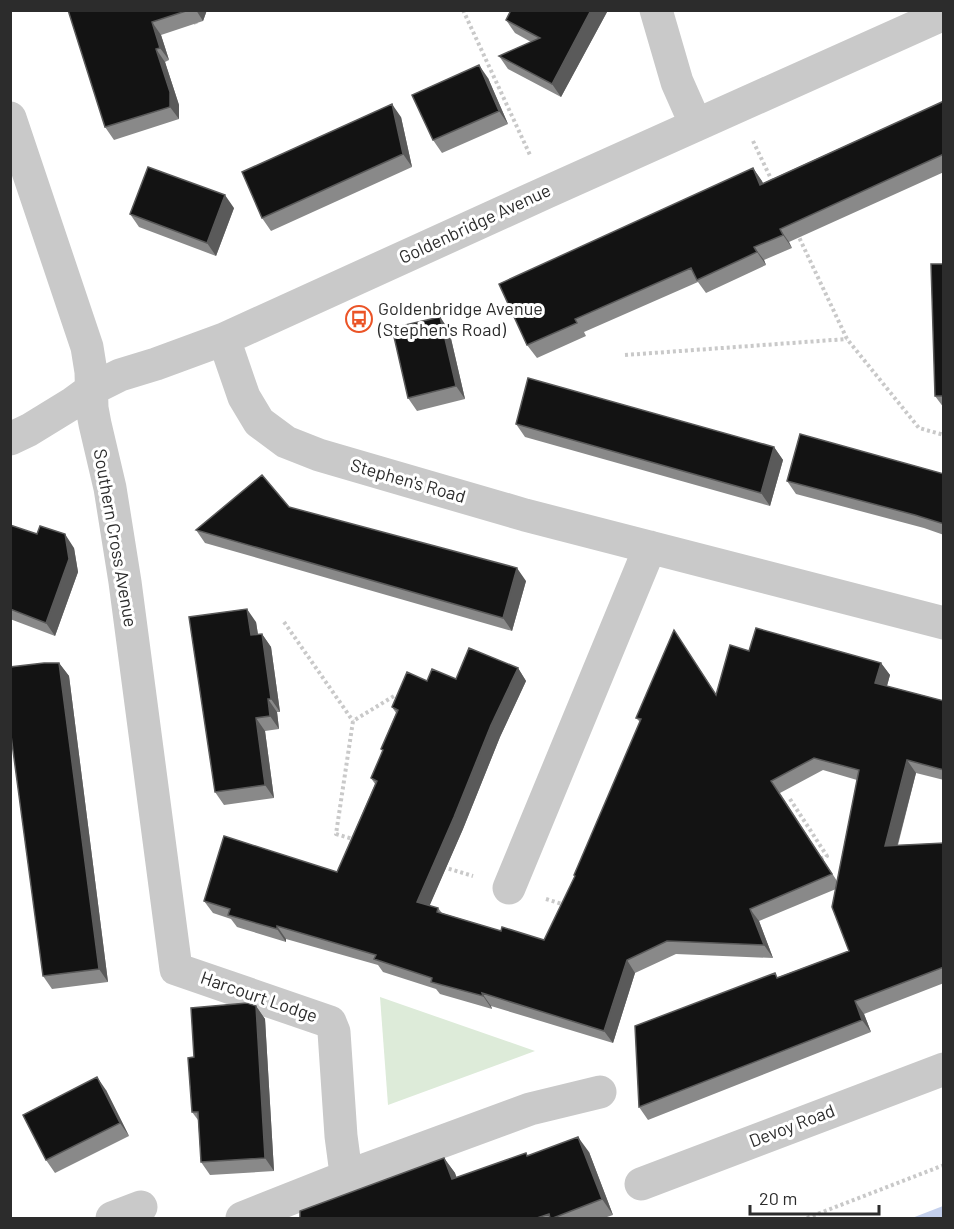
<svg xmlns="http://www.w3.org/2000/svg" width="954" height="1229" font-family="Barlow,sans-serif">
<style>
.green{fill:#ddebd9}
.water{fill:#c4d0ec}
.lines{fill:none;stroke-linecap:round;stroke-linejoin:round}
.path{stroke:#c9c9c9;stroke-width:4;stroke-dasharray:3 3;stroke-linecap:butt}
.minor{stroke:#c9c9c9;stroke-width:33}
.wall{fill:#898989;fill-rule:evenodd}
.shaded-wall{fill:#5a5a5a}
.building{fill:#131313;stroke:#5a5a5a;stroke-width:1.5}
.labels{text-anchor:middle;stroke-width:6;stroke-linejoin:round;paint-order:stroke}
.street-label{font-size:18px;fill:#2c2c2c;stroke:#fff}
.poi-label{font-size:18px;fill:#2c2c2c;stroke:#fff;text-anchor:start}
</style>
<rect width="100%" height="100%" fill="#fff"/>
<!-- green -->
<path class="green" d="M380 997 535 1051 388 1105Z"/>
<!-- water -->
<path class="water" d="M943 1206V1218H912Z"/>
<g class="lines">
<!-- path -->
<path class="path" d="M191 10 197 27
M463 10 530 155
M753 141 773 183
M797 233 847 339 919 428 944 435
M625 355 847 339
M284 622 353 721
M790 799 827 856 818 860
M356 840 336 834 353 721 394 696
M443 867 473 876
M546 899 565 905
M807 1218 944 1165"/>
<!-- minor -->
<path class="minor" d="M656 10 677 82 696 125
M10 118 87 347 91 372 92 408 95 424 110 488 125 582 176 969 330 1022 334 1032 341 1136 345 1166 348 1176
M224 339 244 397 259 422 286 442 319 455 525 515 944 623
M10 439 29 430 73 403 92 389 120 375 156 364 224 339 547 192 944 14
M509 888 650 547
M641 1184 944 1069
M112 1218 141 1207
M242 1218 348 1176 530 1109 600 1092"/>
</g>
<!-- wall -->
<path class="wall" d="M68 10H207L203 21 161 35 169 60 165 62 179 105V119L114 140 105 127Z
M511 10H606L607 12 561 97 508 69 499 56 531 42 515 33 506 20Z
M488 78 508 124 442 153 433 140Z
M944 101V172L789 242 792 248 764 260 766 265 706 293 698 282 584 332 586 336 537 358 527 345 753 168 763 183Z
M401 117 412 167 271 231 262 218Z
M234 208 216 256 139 227 130 214Z
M944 264V408L935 396Z
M440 317 449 330 465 399 417 411 408 398Z
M516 424 774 447 783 460 770 506 525 437Z
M944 474V535L924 528 796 494 787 481Z
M10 525 74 548 78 572 55 636 10 619Z
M196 530 526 581 512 631 205 543Z
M256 622 258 634H262L271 647 280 712H277L279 729 265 731 274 798 224 805 215 792Z
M674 630 716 694 749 651 881 663 890 675 887 686 944 701V780L916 773 898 845 944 843V983L864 1014 871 1032 648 1120 639 1107 778 977 849 951 836 889 759 921 773 958 676 954 635 973 613 1043 491 1006 492 1009 440 994 436 989 383 972 378 965 286 939V942L237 927 231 919 213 913 204 901 337 872 375 784 371 778 383 751 381 749 396 713 392 707 427 681 456 679 518 668 526 681 500 737 463 829 429 906 438 908 442 913 501 931 544 940 575 876 574 875 640 722 636 718ZM823 770 857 780 837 881 780 793Z
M59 663 69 676 108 982 52 989 43 976Z
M256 1006 265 1019 274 1171 210 1175 201 1162 198 1120 192 1112 194 1057Z
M106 1090 129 1136 55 1173 46 1160Z
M589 1152 613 1215 604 1218H300L444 1158 455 1173 456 1178 528 1156Z"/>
<!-- shaded-wall -->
<path class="shaded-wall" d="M196 10H207L203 21Z
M591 10H606L607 12 561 97 552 84Z
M152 22 161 35 169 60 160 48Z
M156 49 165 62 179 105V119L170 107Z
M479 65 488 78 508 124 499 111Z
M392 104 401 117 412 167 403 154Z
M753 168 762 181 769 198 760 185Z
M225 195 234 208 216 256 207 243Z
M780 229 789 242 792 248 783 235Z
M754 247 764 260 766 265 757 252Z
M440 317 449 330 465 399 456 386Z
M774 447 783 460 770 506 761 493Z
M65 534 74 548 78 572 55 636 46 623Z
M517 568 526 581 512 631 503 618Z
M247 609 256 622 260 648 251 635Z
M262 634 271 647 280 712 271 699Z
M59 663 69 676 108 982 99 969Z
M881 663 890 675 884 696 875 683Z
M518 668 526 681 500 737 463 829 426 914 417 902 491 725Z
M268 699 277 712 279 729 270 716Z
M256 718 265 731 274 798 265 785Z
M907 760 916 773 894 858 885 846Z
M750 909 759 921 773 958 764 945Z
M277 926 286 939V942L277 929Z
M627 960 635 973 613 1043 604 1031Z
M482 993 491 1006 492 1009 483 996Z
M855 1001 864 1014 871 1032 862 1020Z
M256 1006 265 1019 274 1171 265 1158Z
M97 1077 106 1090 129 1136 120 1123Z
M578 1137 589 1152 613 1215 602 1199Z
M444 1158 455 1173 463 1195 452 1179Z"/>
<!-- building -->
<path class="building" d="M68 10H189L152 22 160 48 156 49 170 92V107L105 127Z
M511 10H591L552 84 499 56 540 38 506 20Z
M479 65 499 111 433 140 412 95Z
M944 101V154L780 229 783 235 754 247 757 252 697 280 691 268 575 319 577 323 527 345 499 284 753 168 760 185Z
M392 104 403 154 262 218 242 172Z
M148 167 225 195 207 243 130 214Z
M931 264H944V396H935Z
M440 317 456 386 408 398 392 328Z
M528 378 774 447 761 493 516 424Z
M800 434 944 474V524L915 515 787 481Z
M262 475 289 507 517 568 503 618 196 530Z
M10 525 37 534 40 526 65 534 69 559 46 623 10 609Z
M247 609 251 635 262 634 271 699H268L270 716 256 718 265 785 215 792 189 617Z
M756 628 881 663 875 683 944 701V770L907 760 885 846 944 843V967L855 1001 862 1020 639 1107 635 1026 775 973 777 978 849 951 832 907 859 770 814 758 771 781 832 874 750 909 764 945 667 941 627 960 604 1031 482 993 483 996 431 982 432 978 374 959 376 955 277 926V929L228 915 230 909 204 901 224 836 337 872 377 781 371 778 383 750 381 749 398 710 392 707 407 672 427 681 432 669 456 679 469 648 518 668 491 725 454 817 417 902 438 908 437 912 501 931 502 927 544 940 575 876 574 875 641 719 636 718 674 630 716 695 730 645 749 651Z
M44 663H59L99 969 43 976 10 728V667Z
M247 1003 256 1006 265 1158 201 1162 198 1112H192L188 1058 194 1057 191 1008Z
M97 1077 120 1123 46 1160 23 1115Z
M578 1137 602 1199 553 1218H550L549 1214 537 1218H300V1211L444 1158 452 1179 526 1153 527 1156Z"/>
<!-- icons -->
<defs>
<symbol id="bus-ring" viewBox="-11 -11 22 22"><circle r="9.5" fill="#fff" stroke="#eb5427" stroke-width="1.5"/><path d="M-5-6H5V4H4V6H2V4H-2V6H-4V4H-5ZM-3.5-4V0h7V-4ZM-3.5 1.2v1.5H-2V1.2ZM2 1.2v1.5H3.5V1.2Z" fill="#eb5427"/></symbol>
</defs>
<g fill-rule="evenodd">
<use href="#bus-ring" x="344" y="304" width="30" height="30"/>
</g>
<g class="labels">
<!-- street labels -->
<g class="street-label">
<text transform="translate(475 224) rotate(-25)" y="6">Goldenbridge Avenue</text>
<text transform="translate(408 481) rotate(16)" y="6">Stephen's Road</text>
<text transform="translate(115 538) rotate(80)" y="6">Southern Cross Avenue</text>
<text transform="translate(259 997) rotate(19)" y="6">Harcourt Lodge</text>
<text transform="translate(792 1126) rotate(-21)" y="6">Devoy Road</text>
</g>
<!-- poi labels -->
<g class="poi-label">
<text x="378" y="315">Goldenbridge Avenue<tspan x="378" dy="21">(Stephen's Road)</tspan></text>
</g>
</g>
<!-- border -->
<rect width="954" height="1229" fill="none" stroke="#2c2c2c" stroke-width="24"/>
<!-- scale -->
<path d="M750 1205v9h129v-9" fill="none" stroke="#2c2c2c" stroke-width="3"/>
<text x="759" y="1205" font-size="18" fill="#2c2c2c" stroke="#ffffff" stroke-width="4.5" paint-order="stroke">20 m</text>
</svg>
